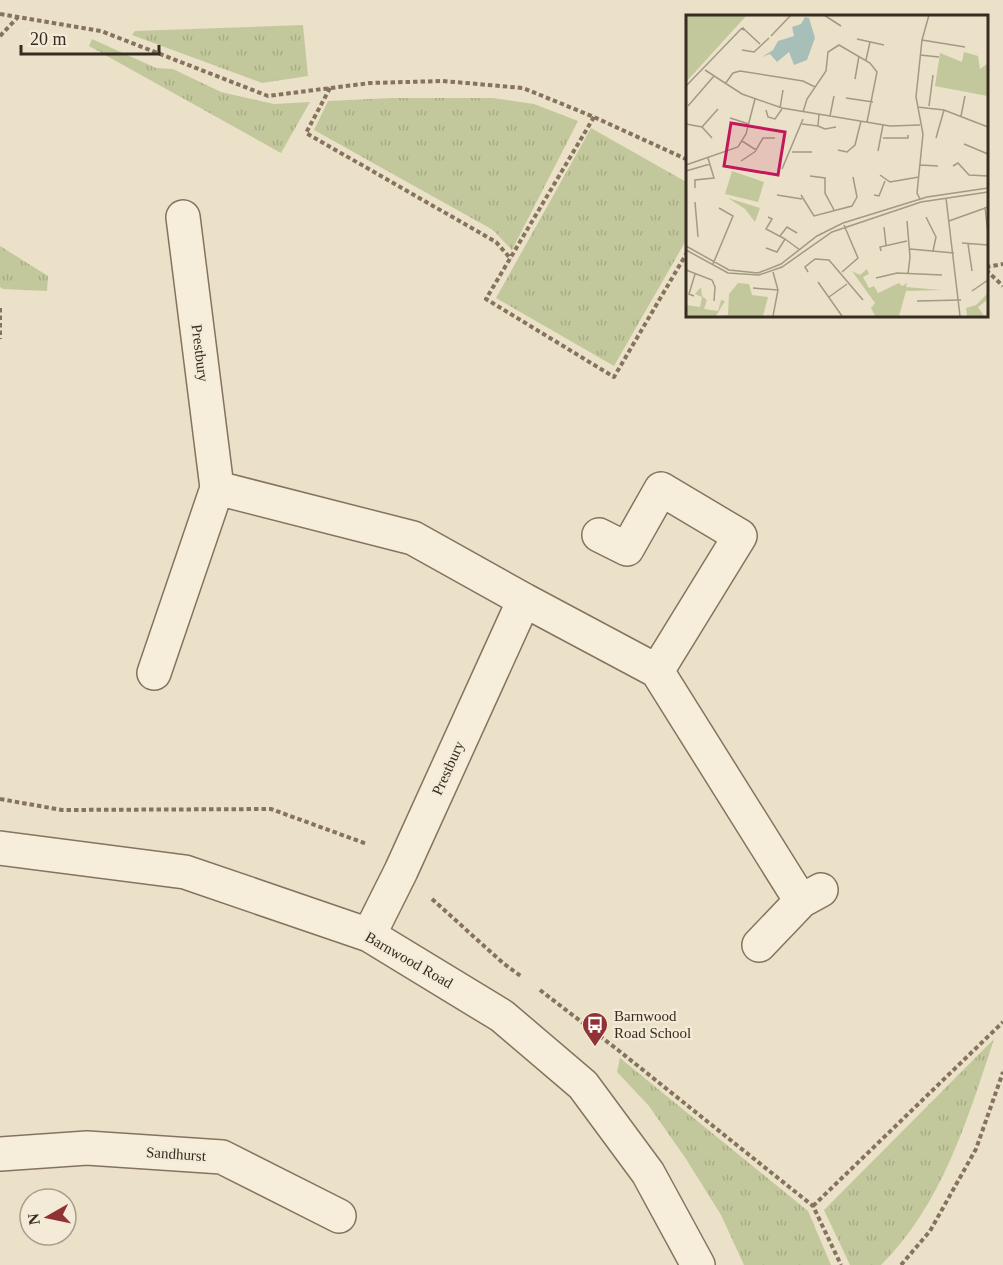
<svg xmlns="http://www.w3.org/2000/svg" width="1003" height="1265" font-family="Georgia,serif">
<style>
.grass{fill:url(#grass-tufts)}
.lines{fill:none;stroke-linecap:round;stroke-linejoin:round}
.minor-casing{stroke:#85735e;stroke-width:36}
.path{stroke:#85735e;stroke-width:4;stroke-dasharray:4.5 3;stroke-linecap:butt}
.minor{stroke:#f6eeda;stroke-width:33}
.labels{text-anchor:middle;stroke-width:4.5;stroke-linejoin:round;paint-order:stroke}
.street-label{font-size:15px;fill:#372c21;stroke:#f3ebd7}
.poi-label{font-size:15px;fill:#372c21;stroke:#f3ebd7;text-anchor:start}
.inset-road{fill:none;stroke:#a39985;stroke-width:1.5}
.view{fill:#c2185b;fill-opacity:0.15;stroke:#c2185b;stroke-width:3}
.inset-edge{fill:none;stroke:#372c21;stroke-width:3}
</style>
<defs>
<pattern id="grass-tufts" width="24" height="20" patternUnits="userSpaceOnUse" patternTransform="scale(1.5)"><rect width="24" height="20" fill="#c3c89c"/><path d="M3 7l-1-3M5 7V3M7 7l1-3M15 17l-1-3M17 17v-4M19 17l1-3" fill="none" stroke="#a8ac86"/></pattern>
</defs>
<rect width="100%" height="100%" fill="#ebe1c8"/>
<!-- grass -->
<path class="grass" d="M303 25 308 76 262 83 132 35 135 31Z
M92 39 156 68 173 69 221 92 274 104 310 102 281 153 89 46Z
M391 98H493L534 104 578 121 512 250 493 230 314 130 328 101Z
M591 128 688 183V237L614 366 496 298Z
M0 246 48 276 47 291 3 289 0 287Z
M994 1039C968 1118 942 1205 881 1265H850L824 1210Z
M620 1058 808 1211 831 1265H744L721 1215 686 1159 649 1106 617 1072Z"/>
<g class="lines">
<defs>
<path id="minor" d="M183 217 217 488 413 538 524 600 401 871 369 935
M599 535 627 549 661 489 740 536 657 671
M524 600 657 671 801 901 821 890
M154 673 217 488
M0 848 185 872 369 935 502 1016 583 1085 648 1173 698 1265
M759 945 801 901
M0 1154 87 1148 222 1157 339 1216"/>
</defs>
<!-- minor casing -->
<use href="#minor" class="minor-casing"/>
<!-- path -->
<path class="path" d="M0 14 101 31 268 96 370 83 443 81 523 88 594 117 688 160
M0 36 18 17
M330 88 306 133 496 242 511 259
M594 117 486 299 614 377 688 251
M986 267 1003 264
M986 270 1003 286
M0 308V339
M0 799 62 810 271 809 367 844
M432 899 503 963 522 977
M540 990 618 1050 813 1206 841 1265
M813 1206 1003 1022
M901 1265 930 1231 976 1149 1003 1072"/>
<!-- minor -->
<use href="#minor" class="minor"/>
</g>
<!-- icons -->
<defs>
<symbol id="bus-pin" viewBox="-11 -11 22 30"><path d="M0 17L-7.5 6A9.5 9.5 0 1 1 7.5 6Z" fill="#903334" stroke="#f3ebd7"/><path d="M-5-6H5V4H4V6H2V4H-2V6H-4V4H-5ZM-3.5-4V0h7V-4ZM-3.5 1.2v1.5H-2V1.2ZM2 1.2v1.5H3.5V1.2Z" fill="#fff"/></symbol>
</defs>
<g fill-rule="evenodd">
<use href="#bus-pin" x="580" y="1010" width="30" height="40"/>
</g>
<g class="labels">
<!-- street labels -->
<g class="street-label">
<text transform="translate(200 353) rotate(83)" y="5">Prestbury</text>
<text transform="translate(448 768) rotate(-66)" y="5">Prestbury</text>
<text transform="translate(409 960) rotate(30)" y="5">Barnwood Road</text>
<text transform="translate(176 1154) rotate(4)" y="5">Sandhurst</text>
</g>
<!-- poi labels -->
<g class="poi-label">
<text x="614" y="1021">Barnwood<tspan x="614" dy="17">Road School</tspan></text>
</g>
</g>
<!-- overview -->
<g transform="translate(686 15)">
<rect width="302" height="302" fill="#ebe1c8"/>
<path d="M42 183 74 193 69 207 59 194ZM181 254 183 259 177 262 183 273 188 271 192 278 213 268 216 271 221 268 220 272 256 275 220 276 213 301H189L185 293 189 288 166 256 174 260ZM15 272 16 281 21 285 18 294 32 296 35 285 39 286 30 301H0V290L14 292 16 282 9 279ZM301 279V285L292 292 298 301H281L280 293 290 290Z" fill="#c3c89c"/>
<path d="M0 0H61L0 67ZM278 37 292 41 294 54 301 49V81L249 71 254 38 276 47ZM46 156 78 167 72 187 39 179ZM52 268 63 269 66 280 82 282 77 301H33L42 300 43 279ZM196 294a8 8 0 1 1 16 0a8 8 0 1 1-16 0Z" fill="#c3c89c"/>
<path d="M119 2 123 3 129 23 121 45 108 50 103 37 91 47 84 39 76 42 87 35 92 26 108 21 106 12 115 9Z" fill="#a8bfb9"/>
<path class="inset-road" d="M138 0 155 11M59 15 74 29M85 21 105 0M171 24 198 30M236 25 279 32M56 35 68 37 83 23M234 40 253 42M180 45 184 27M19 55 56 79 96 93 204 111 234 110M169 64 173 41M39 69 47 58 54 56 117 66 129 72M0 71 55 14 59 15 57 13 55 14M160 83 187 87M2 91 28 61M243 91 247 60M231 92 258 95 302 112M94 93 97 75M80 95 82 102 89 104 96 94M117 97 121 84 140 56 142 37 153 30 184 48 191 57 181 107M144 101 148 81M275 101 279 81M44 103 63 109M0 109 16 112 26 123M116 109 132 111 133 99M132 111 139 114 150 112M16 112 32 94M197 123H222V120M250 123 258 95M56 126 70 135 77 123H89M278 129 302 139M152 135 161 137 169 130 175 106M192 136 197 110M106 137H126M55 146 70 136M0 150 52 132 60 119 69 84M234 150 252 151M267 151 272 148 283 160 302 161M96 154 117 104M0 156 24 149M194 160 204 167 233 162M124 161 139 163V178L148 195M9 173V165L28 163 22 143M91 180 116 184M115 180 128 201 166 191 171 182 167 162M188 180 193 181 199 166M260 183 274 301M234 184 231 178 237 119 230 82 236 25 243 0M9 187 12 222M299 192 302 219M82 202 86 204 80 214 99 224M240 202 250 222 247 236M221 206 224 242 222 259M263 206 302 192M198 212 200 230M94 221 101 212 111 218M276 228 302 230M282 229 286 256M0 231 43 255 72 258 95 249 131 221 157 208 241 182 302 173M80 233 91 237 99 224 114 235M224 234 268 238M0 235 42 258 73 260 96 252 146 217 235 187 302 177M195 236 194 232 221 226M27 249 47 201 33 193M0 255 26 265 29 272 28 286M87 257 92 275 87 301M122 257 119 252 129 244 143 245 177 285M156 257 172 243 158 210M190 263 211 258 256 260M132 267 156 301M67 273 92 275M286 276 302 265M8 281 3 279 9 259M143 282 161 269M231 286 275 285"/>
<path class="view" d="M45 108 99 117 92 160 38 151Z"/>
<rect width="302" height="302" class="inset-edge"/>
</g>
<!-- north arrow -->
<g transform="translate(48 1217) rotate(261)"><circle r="28" fill="#f3ebd7" stroke="#a89f8e" stroke-width="1.5"/>
<path d="M0-4.5L10 22L0 15L-10 22Z" fill="#903334"/>
<text y="-9" font-size="16" font-weight="bold" text-anchor="middle" fill="#372c21">N</text>
</g>
<!-- scale -->
<path d="M21 45v9h138v-9" fill="none" stroke="#372c21" stroke-width="3"/>
<text x="30" y="45" font-size="18" fill="#372c21" stroke="#f3ebd7" stroke-width="4.5" paint-order="stroke">20 m</text>
</svg>
